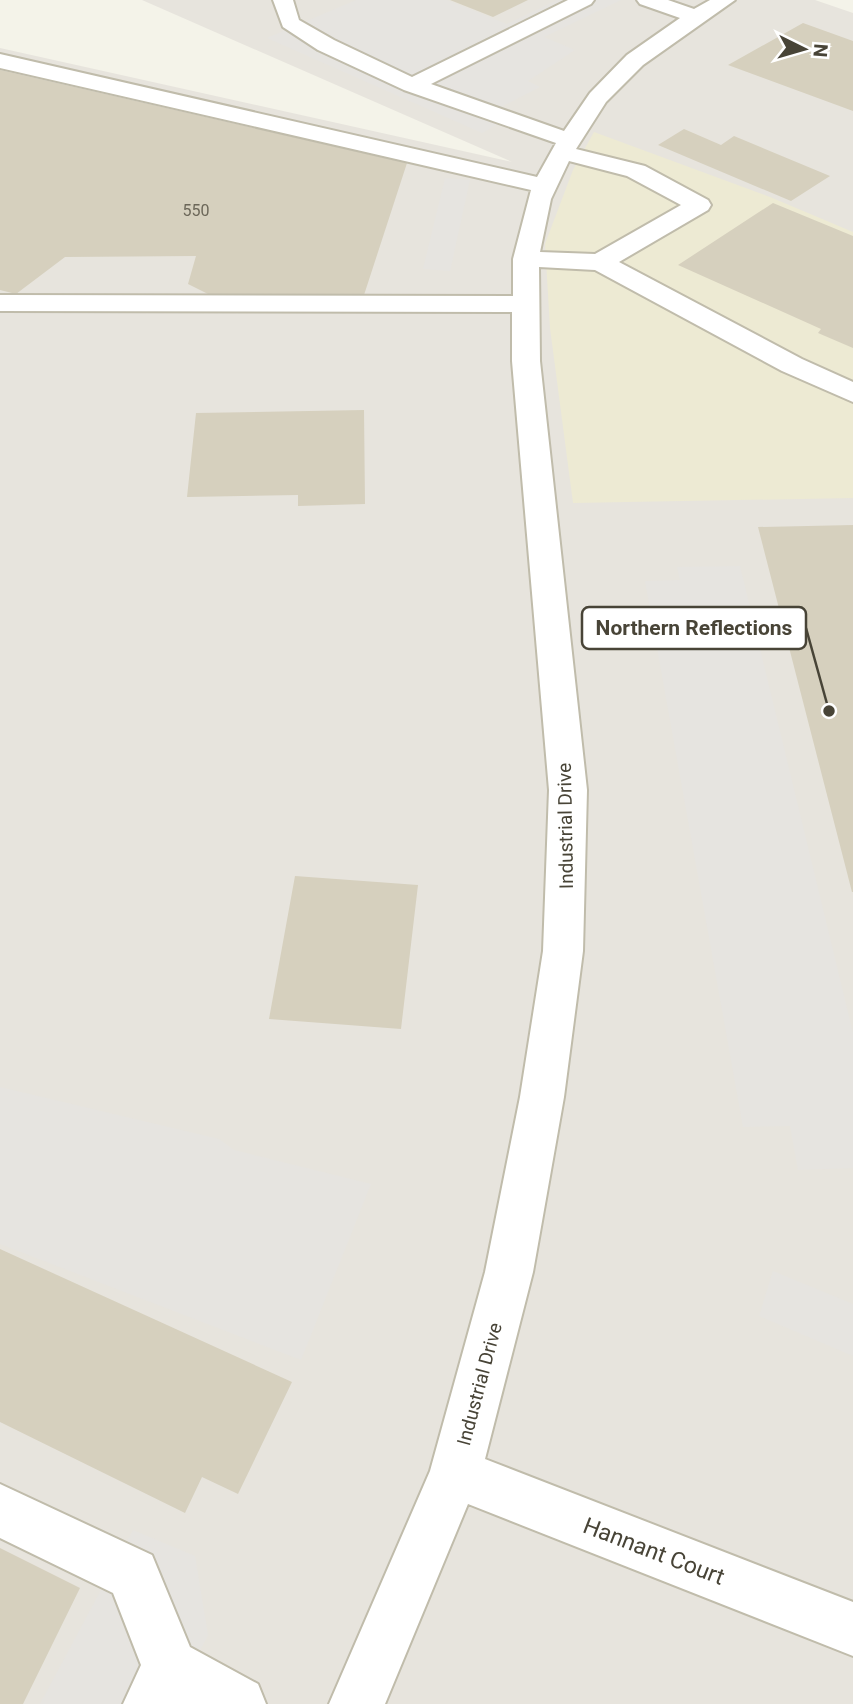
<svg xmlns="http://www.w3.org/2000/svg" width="853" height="1704" font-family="Roboto,sans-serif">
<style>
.industrial{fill:#e7e4dd}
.education{fill:#edead3}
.parking{fill:#e6e4e0}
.building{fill:#d6d0be}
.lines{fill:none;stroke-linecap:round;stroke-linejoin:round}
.minor-casing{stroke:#c0bcab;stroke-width:4}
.minor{fill:#fff;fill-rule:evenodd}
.labels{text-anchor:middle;stroke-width:7;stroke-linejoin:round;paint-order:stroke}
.number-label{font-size:16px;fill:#6c6759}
.street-label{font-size:19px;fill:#484437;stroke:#fff}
.near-street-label{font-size:23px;fill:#484437;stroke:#fff}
.leader{fill:none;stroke:#484437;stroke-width:2.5}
.callout-dot{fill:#484437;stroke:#fff;stroke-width:2.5}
.callout{fill:#fff;stroke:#484437;stroke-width:2.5}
.callout-label{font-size:21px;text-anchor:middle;font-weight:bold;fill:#484437}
</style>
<rect width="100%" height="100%" fill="#f4f3e9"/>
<!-- industrial -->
<path class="industrial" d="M142 0H815L853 13V1704H0V48L512 162Z"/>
<!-- education -->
<path class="education" d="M594 132 770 197 853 232V498L573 503 550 328 545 244 573 170Z"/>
<!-- parking -->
<path class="parking" d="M356 0H447L507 24 557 0H621L544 37 575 50 528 81 540 87 499 108 515 115 482 133 267 38Z
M445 178 470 180 450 271 423 269Z
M740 566 853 1033V1168L798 1170 790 1126 743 1127 645 581 680 580 677 567Z
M0 1087 219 1139 234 1150 371 1184 301 1360 0 1244Z
M773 1271 853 1304V1356L759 1316Z
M133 1530 195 1556 208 1635 173 1704H40Z"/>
<!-- building -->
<path class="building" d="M450 0H528L493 17Z
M803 23 853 41V111L728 65Z
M0 70 407 163 364 295H210L188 284 196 256 65 257 16 294 0 290Z
M684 129 721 145 734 136 830 176 791 201 658 145Z
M773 203 853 236V348L818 333 821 329 678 265Z
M364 410 365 504 298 506V495L187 497 196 413Z
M853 525V892H852L758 527Z
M295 876 418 885 401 1029 269 1019Z
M0 1249 292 1382 238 1494 202 1477 185 1513 0 1422Z
M0 1548 80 1588 23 1704H0Z"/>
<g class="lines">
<defs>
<path id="minor" d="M273 0H293L299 20 334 40 412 77 568 0H594L591 4 431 84 564 131 590 93 627 55 680 18 640 4 637 0H668L694 9 710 0H735L643 65 606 102 576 149 645 166 708 200 711 205 708 210 619 262 802 359 853 382V402L782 371 595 270 539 267 540 361 587 790 583 951 564 1097 533 1272 485 1459 853 1602V1656L468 1504 385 1704H329L430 1471 485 1272 520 1097 543 951 549 790 512 361V312L0 311V295L513 296V259L531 190 0 68V54L537 177 556 143 404 90 318 50 283 27ZM569 161 627 176 681 205 595 254 540 252 551 199Z
M0 1484 152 1555 190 1647 258 1684 266 1704H123L141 1665 113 1593 0 1538Z"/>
</defs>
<!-- minor casing -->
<use href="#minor" class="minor-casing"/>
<!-- minor -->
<use href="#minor" class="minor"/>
</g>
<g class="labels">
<!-- number labels -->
<g class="number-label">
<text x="196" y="216">550</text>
</g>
<!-- street labels -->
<g class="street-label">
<text transform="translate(565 826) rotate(-91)" y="7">Industrial Drive</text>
<text transform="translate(479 1384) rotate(-75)" y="7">Industrial Drive</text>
</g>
<!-- near-street labels -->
<g class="near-street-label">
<text transform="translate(654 1551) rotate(21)" y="8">Hannant Court</text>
</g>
</g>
<!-- callouts -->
<path class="leader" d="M829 711L806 628"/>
<circle class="callout-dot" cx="829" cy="711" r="7"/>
<rect class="callout" x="582" y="607" width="224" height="42" rx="7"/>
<g class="callout-label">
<text x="694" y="635">Northern Reflections</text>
</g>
<!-- north arrow -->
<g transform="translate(804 49) rotate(95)" stroke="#ffffff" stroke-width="5" paint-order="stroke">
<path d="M0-5L12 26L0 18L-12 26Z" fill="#484437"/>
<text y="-10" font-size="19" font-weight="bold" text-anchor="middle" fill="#484437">N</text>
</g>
</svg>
